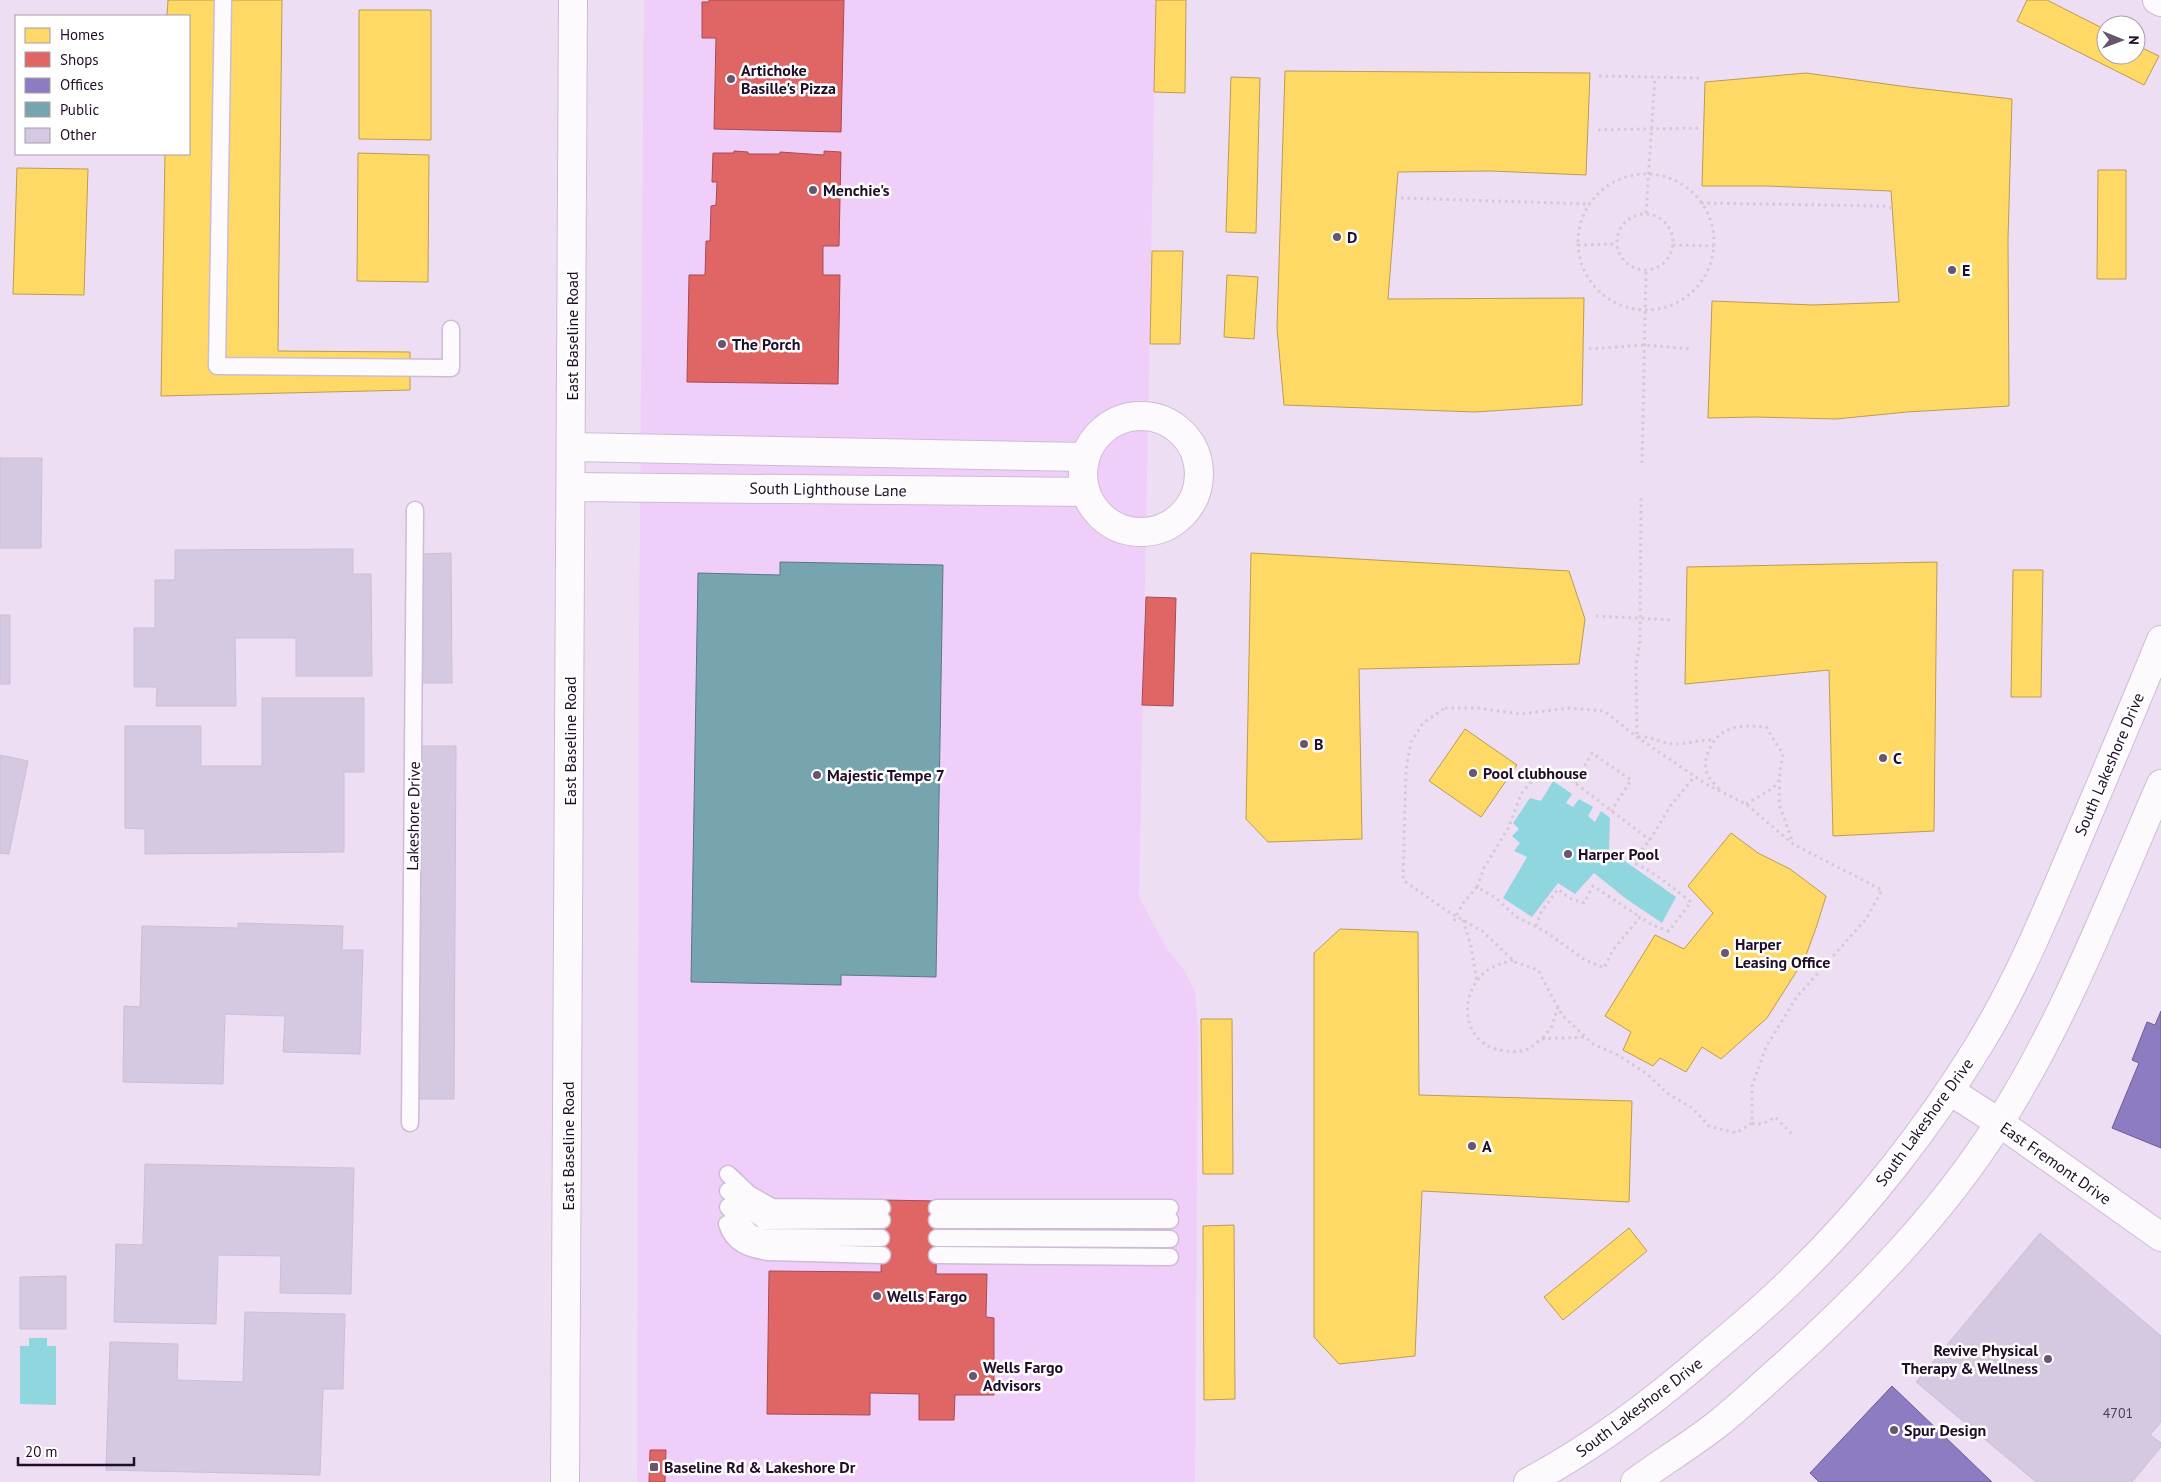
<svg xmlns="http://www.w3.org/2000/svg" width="2161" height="1482" font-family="'PT Sans',sans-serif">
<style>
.built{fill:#efcffa}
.water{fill:#90d6de}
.homes{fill:#ffd966;stroke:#bc9c53}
.shops{fill:#e06666;stroke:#a64b53}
.offices{fill:#8e7cc3;stroke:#6d5b94}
.public{fill:#76a5af;stroke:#5c7786}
.building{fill:#d4c9e0;stroke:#cabfd7}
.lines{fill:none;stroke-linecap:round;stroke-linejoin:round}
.service-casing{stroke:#cdbcd3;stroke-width:19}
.minor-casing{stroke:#cdbcd3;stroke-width:30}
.tertiary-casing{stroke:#cdbcd3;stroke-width:30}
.primary-casing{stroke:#cdbcd3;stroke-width:30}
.path{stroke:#d1cbd3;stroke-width:3;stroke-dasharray:2.5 4;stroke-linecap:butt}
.service{stroke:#fcfafd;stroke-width:16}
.minor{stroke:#fcfafd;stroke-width:28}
.tertiary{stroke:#fcfafd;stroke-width:28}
.primary{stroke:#fcfafd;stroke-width:28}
.poi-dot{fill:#68566f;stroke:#fff;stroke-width:2}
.labels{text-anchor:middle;stroke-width:5;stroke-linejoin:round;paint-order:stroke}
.number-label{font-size:14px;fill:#4e3d56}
.poi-label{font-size:16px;font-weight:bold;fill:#200d27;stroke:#fff;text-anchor:start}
.street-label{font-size:16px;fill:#200d27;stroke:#fff}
</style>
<rect width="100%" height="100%" fill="#eedef4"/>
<!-- built -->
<path class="built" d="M644 0H1156L1139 897 1167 949 1184 970 1195 992 1198 1029 1195 1482H637L639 631Z"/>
<!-- water -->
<path class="water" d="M1553 781 1572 794 1566 803 1573 807 1579 799 1593 807 1588 816 1595 822 1601 811 1610 818 1609 850 1676 897 1662 923 1625 898 1594 873 1575 894 1558 883 1532 917 1503 898 1527 857 1514 851 1520 843 1512 836 1519 829 1513 823 1530 798 1541 801Z
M29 1338H47V1346H56V1405L20 1404V1346H29Z"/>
<!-- homes -->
<path class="homes" d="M168 0H282L278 351 410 352V390L161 396 165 154H189V16H167Z
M1156 0H1186L1185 93 1154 92Z
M2027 0H2047L2106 30V55H2136V45L2159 56 2144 85 2017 21Z
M359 10H431V140L359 139Z
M1285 71 1590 73 1586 175 1491 171 1398 172 1388 299 1584 298 1582 405 1475 412 1284 405 1277 328Z
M1806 73 1908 87 2012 99 2008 239 2009 406 1907 412 1836 419 1755 417 1708 418 1712 301 1813 305 1899 302 1891 191 1766 186H1702L1705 82Z
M1231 77 1260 78 1256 233 1226 232Z
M358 153 429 155 428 282 357 281Z
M17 168 88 169 84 295 13 294Z
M2098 170H2126V279H2097Z
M1152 251H1183L1180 344H1150Z
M1227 275 1258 277 1254 339 1224 337Z
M1251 553 1569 571 1585 619 1579 664 1359 669 1362 839 1268 842 1246 819Z
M1937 562 1934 831 1833 836 1829 670 1685 684 1687 567Z
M2013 570H2043L2041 697H2011Z
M1465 729 1517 765 1481 817 1429 781Z
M1731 833 1758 853 1790 869 1826 896 1817 925 1805 958 1767 1018 1721 1059 1702 1047 1686 1072 1660 1058 1653 1066 1623 1050 1631 1032 1605 1016 1655 935 1684 949 1713 913 1688 886Z
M1340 929 1418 932 1419 1095 1632 1101 1629 1202 1422 1191 1415 1356 1339 1364 1314 1337V953Z
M1201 1019H1232L1233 1174H1203Z
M1234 1225 1235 1399 1204 1400 1203 1226Z
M1629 1228 1647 1251 1563 1320 1544 1297Z"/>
<!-- shops -->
<path class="shops" d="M709 0H844L841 132 714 129 716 38H702V2H709Z
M734 151 748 152V154H780V152L824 155V151L841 152 839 246H823V275H840L838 384 687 382 689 275H705L706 241H710L711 206 716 205 717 182H712L713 153H734Z
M1146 597 1176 598 1173 706 1142 705Z
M882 1200 938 1201 936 1274H987L986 1317 994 1318V1395H955L954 1420H919V1394L870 1393V1415L767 1414 769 1271 881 1272Z
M650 1450H666L665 1482H649Z"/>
<!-- offices -->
<path class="offices" d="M2161 1011V1148L2112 1128 2139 1063 2132 1060 2147 1022 2155 1025Z
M1892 1386 1992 1482H1819L1810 1473Z"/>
<!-- public -->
<path class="public" d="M780 562 943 565 936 977 841 975V985L691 982 698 573 780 575Z"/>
<!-- building -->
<path class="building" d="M0 458H42L41 548H0Z
M353 549V574H371L372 676H296V638H235L236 706H156L157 687H134V628H155V580H175V550Z
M451 553 452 683H422L420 554Z
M0 615H10V684H0Z
M262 698H364V772H344V852L145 854V829L125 828V726H201V766H262Z
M421 746H456L454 1099H419Z
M0 755 28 761 9 854 0 853Z
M238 923 343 926 342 950H363L360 1054 283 1052 285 1016 225 1014 223 1084 123 1082 124 1006 140 1007 142 926 238 928Z
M145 1164 354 1168 351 1294 280 1293 281 1256 218 1255 216 1324 114 1322 116 1244 143 1245Z
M2040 1233 2161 1336V1422L2150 1435 2161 1443V1447L2132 1482H2036L1916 1382Z
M66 1276V1329H20V1277Z
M245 1312 345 1314 343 1389H323L320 1475 106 1470 110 1342 178 1344 177 1380 243 1382Z"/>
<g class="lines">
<defs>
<path id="service" d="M223 0 217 366 451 368V329
M410 1123 415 510
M728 1174 749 1194 772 1207 882 1208
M728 1191 764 1221 882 1220
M728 1207 751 1233 763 1237 881 1238
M937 1208H1170
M937 1220H1170
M727 1224C733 1244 749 1249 768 1252L882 1255
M937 1238 1170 1239
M937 1255 1170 1257"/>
<path id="minor" d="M2157 0 2161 2
M1083 474a58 58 0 1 1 116 0a58 58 0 1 1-116 0Z
M571 447 1085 457
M571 487 1085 492
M1950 1091 2000 1123 2161 1237"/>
<path id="tertiary" d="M1528 1482C1596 1446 1656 1400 1713 1350 1742 1326 1771 1301 1798 1274 1865 1209 1930 1125 1979 1045 2018 982 2046 913 2075 845 2104 777 2133 709 2161 640
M1635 1482C1661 1463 1689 1446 1715 1426 1741 1406 1765 1382 1789 1361 1867 1290 1943 1212 1999 1123 2066 1018 2111 898 2161 784"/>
<path id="primary" d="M565 1482 573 0"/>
</defs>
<!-- service casing -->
<use href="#service" class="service-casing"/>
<!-- minor casing -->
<use href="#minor" class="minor-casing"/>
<!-- tertiary casing -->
<use href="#tertiary" class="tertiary-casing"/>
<!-- primary casing -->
<use href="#primary" class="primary-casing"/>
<!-- path -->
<path class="path" d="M1599 76 1700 78
M1598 130 1699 128
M1578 242a68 68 0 1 1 136 0a68 68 0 1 1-136 0Z
M1401 198 1590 204
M1701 203 1883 206 1892 208
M1646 213 1655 78
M1617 242a28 28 0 1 1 56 0a28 28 0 1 1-56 0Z
M1578 245 1616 244
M1673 245 1714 246
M1589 349 1645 345 1692 349
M1642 463 1646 271
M1641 498 1640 642 1636 665 1637 737C1648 735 1661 743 1673 744 1686 745 1700 739 1713 740
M1596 616 1674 620
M1445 708H1478L1520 714 1570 708 1604 711 1637 737 1706 784 1746 804 1793 844 1882 890 1866 919 1796 998 1766 1047 1752 1086V1123L1736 1133 1709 1126 1692 1108 1667 1093 1647 1074 1618 1055 1593 1044 1562 1015 1538 970 1515 962 1482 931 1447 911 1403 880 1406 769 1411 742 1423 723Z
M1575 783 1592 753 1631 780 1611 811
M1719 789C1715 784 1707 777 1706 770 1704 763 1707 754 1710 748 1721 724 1744 725 1766 727L1783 754 1780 772 1779 804 1793 843
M1746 804 1773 788 1779 780
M1477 887 1484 868 1509 827 1521 794 1543 767 1575 783 1650 840
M1463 920 1471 946 1477 982
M1454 921 1463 903 1477 887 1496 898 1515 916 1546 932 1585 960 1604 968 1613 950 1640 917 1652 925 1669 931 1691 902C1672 887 1656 873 1634 863L1637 855 1650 840 1671 805 1695 776
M1536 926 1541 912 1558 889 1569 898 1584 903 1593 886 1640 917
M1513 960C1501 963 1487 968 1479 978 1460 1001 1464 1040 1496 1049 1506 1052 1521 1053 1530 1048 1534 1046 1538 1041 1542 1039 1546 1038 1577 1038 1584 1037
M1543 1038 1552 1026 1558 1006
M1752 1123C1761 1126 1767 1122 1775 1117L1794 1136"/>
<!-- service -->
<use href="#service" class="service"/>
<!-- minor -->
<use href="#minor" class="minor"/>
<!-- tertiary -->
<use href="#tertiary" class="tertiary"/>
<!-- primary -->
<use href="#primary" class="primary"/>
</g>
<!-- markers -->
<g class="poi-dot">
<circle cx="731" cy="79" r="5"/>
<circle cx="813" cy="190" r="5"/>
<circle cx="1337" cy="237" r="5"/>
<circle cx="1952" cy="270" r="5"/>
<circle cx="722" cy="344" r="5"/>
<circle cx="1304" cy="744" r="5"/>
<circle cx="1883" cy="758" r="5"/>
<circle cx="1473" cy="773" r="5"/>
<circle cx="817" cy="775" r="5"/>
<circle cx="1568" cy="854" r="5"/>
<circle cx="1725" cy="953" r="5"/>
<circle cx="1472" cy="1146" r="5"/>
<circle cx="877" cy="1296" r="5"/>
<circle cx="2048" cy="1359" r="5"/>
<circle cx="973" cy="1376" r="5"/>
<circle cx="1894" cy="1430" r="5"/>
<rect x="649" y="1462" width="10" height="10" rx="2.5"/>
</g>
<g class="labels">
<!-- number labels -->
<g class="number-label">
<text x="2118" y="1418">4701</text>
</g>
<!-- poi labels -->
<g class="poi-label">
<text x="741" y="76">Artichoke<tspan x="741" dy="18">Basille's Pizza</tspan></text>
<text x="823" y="196">Menchie's</text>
<text x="1347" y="243">D</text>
<text x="1962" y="276">E</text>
<text x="732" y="350">The Porch</text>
<text x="1314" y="750">B</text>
<text x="1893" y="764">C</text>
<text x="1483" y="779">Pool clubhouse</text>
<text x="827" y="781">Majestic Tempe 7</text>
<text x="1578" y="860">Harper Pool</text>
<text x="1735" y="950">Harper<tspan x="1735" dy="18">Leasing Office</tspan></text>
<text x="1482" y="1152">A</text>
<text x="887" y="1302">Wells Fargo</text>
<text x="2038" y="1356" text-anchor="end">Revive Physical<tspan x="2038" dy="18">Therapy &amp; Wellness</tspan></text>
<text x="983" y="1373">Wells Fargo<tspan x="983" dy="18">Advisors</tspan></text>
<text x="1904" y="1436">Spur Design</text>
<text x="664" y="1473">Baseline Rd &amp; Lakeshore Dr</text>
</g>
<!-- street labels -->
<g class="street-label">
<text transform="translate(572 336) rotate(-90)" y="6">East Baseline Road</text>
<text transform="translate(828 489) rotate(1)" y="6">South Lighthouse Lane</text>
<text transform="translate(570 741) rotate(-90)" y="6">East Baseline Road</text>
<text transform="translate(2109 764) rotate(-67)" y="6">South Lakeshore Drive</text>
<text transform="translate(413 816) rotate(-89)" y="6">Lakeshore Drive</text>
<text transform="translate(1924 1122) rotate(-54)" y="6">South Lakeshore Drive</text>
<text transform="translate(568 1146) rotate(-90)" y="6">East Baseline Road</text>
<text transform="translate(2056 1163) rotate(35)" y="6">East Fremont Drive</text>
<text transform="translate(1639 1407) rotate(-37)" y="6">South Lakeshore Drive</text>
</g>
</g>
<!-- legend -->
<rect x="15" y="15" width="175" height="140" fill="#ffffff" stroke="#a69ea9"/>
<rect x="25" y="28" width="25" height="15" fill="#ffd966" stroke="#a69ea9"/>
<text x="60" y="40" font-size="15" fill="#200d27">Homes</text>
<rect x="25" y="52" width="25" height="15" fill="#e06666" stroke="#a69ea9"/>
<text x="60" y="65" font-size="15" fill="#200d27">Shops</text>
<rect x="25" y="78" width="25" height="15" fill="#8e7cc3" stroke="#a69ea9"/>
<text x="60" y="90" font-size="15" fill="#200d27">Offices</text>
<rect x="25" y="102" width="25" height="15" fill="#76a5af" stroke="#a69ea9"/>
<text x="60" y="115" font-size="15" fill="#200d27">Public</text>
<rect x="25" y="128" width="25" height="15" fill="#d4c9e0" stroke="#a69ea9"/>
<text x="60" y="140" font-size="15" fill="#200d27">Other</text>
<!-- north arrow -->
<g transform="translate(2121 40) rotate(91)"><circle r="24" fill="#ffffff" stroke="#a69ea9"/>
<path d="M0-4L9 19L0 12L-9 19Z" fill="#68566f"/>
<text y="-8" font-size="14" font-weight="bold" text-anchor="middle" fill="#200d27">N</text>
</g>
<!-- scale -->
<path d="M18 1457v8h116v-8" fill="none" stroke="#200d27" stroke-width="2.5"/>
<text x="25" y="1457" font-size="15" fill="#200d27" stroke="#ffffff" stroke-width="4" paint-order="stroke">20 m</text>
</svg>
